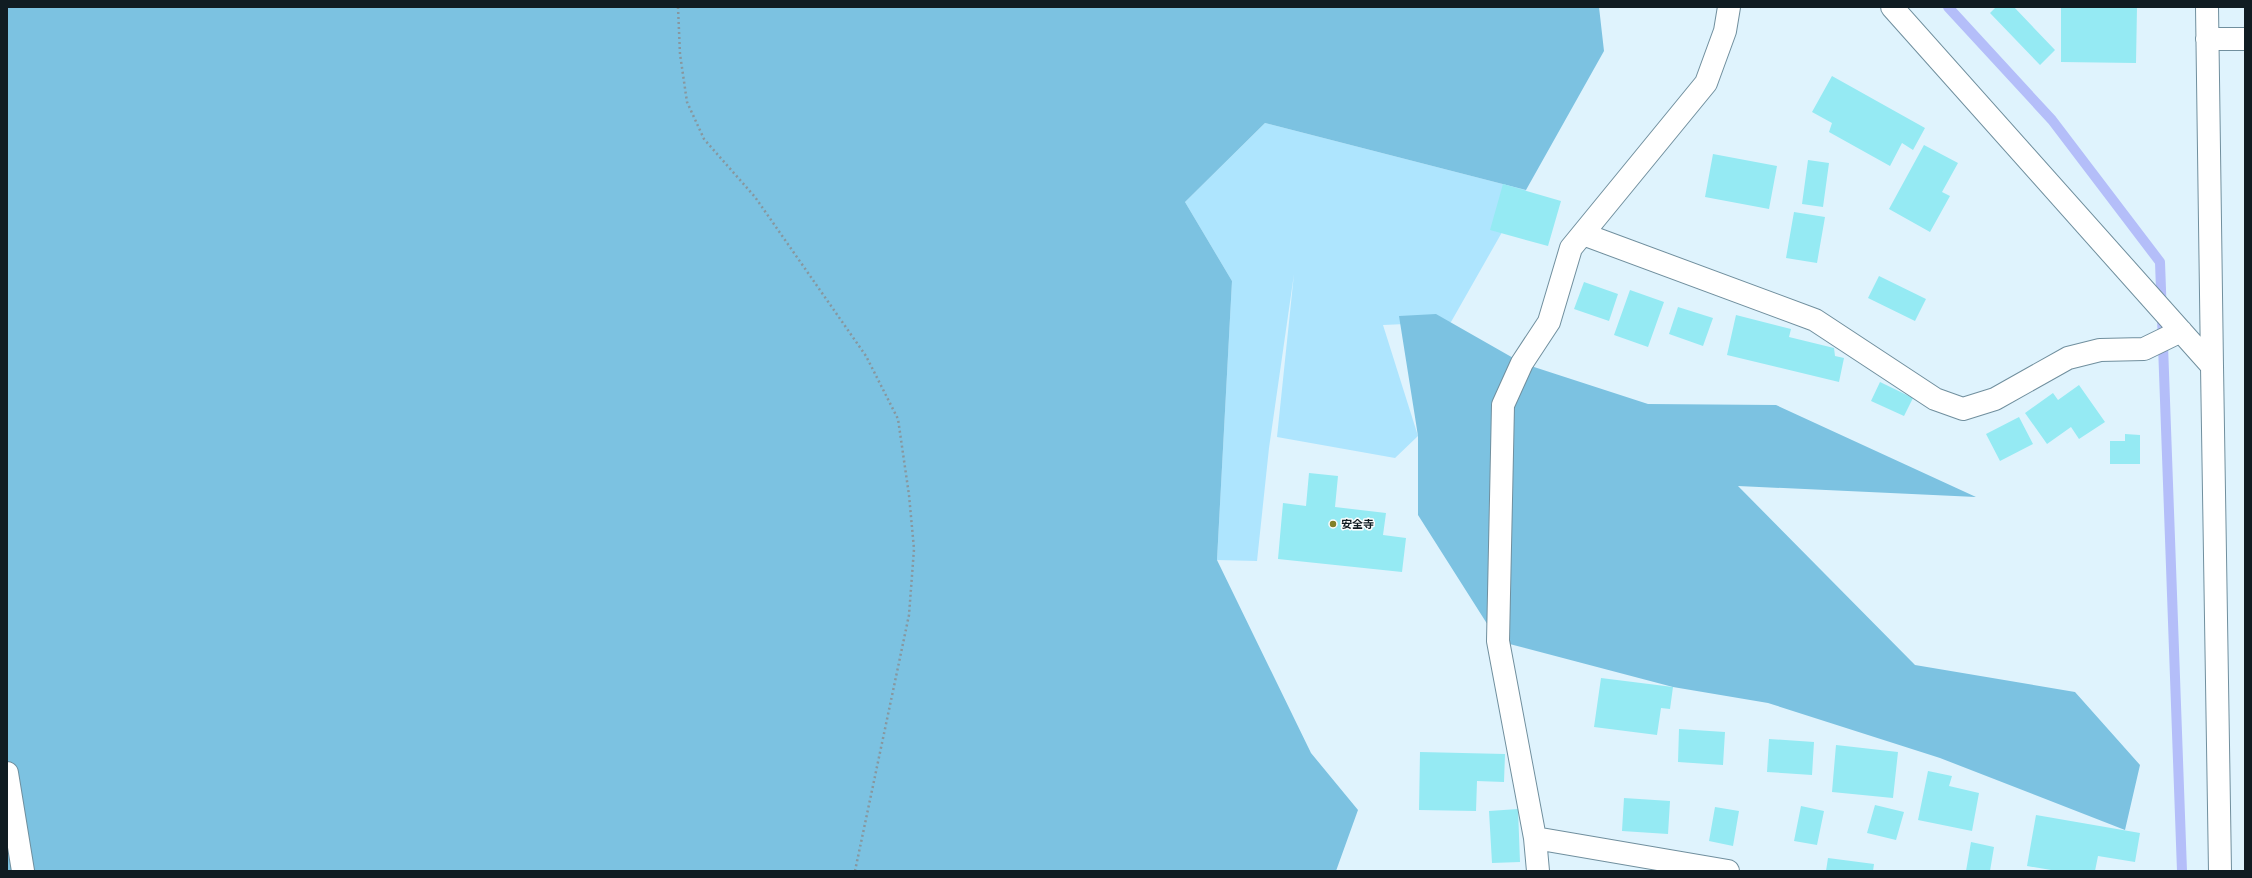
<svg xmlns="http://www.w3.org/2000/svg" width="2252" height="878" font-family="'Roboto Condensed','Noto Sans JP',sans-serif">
<style>
.green{fill:#aee5fe}
.forest{fill:#7cc2e1}
.lines{fill:none;stroke-linecap:round;stroke-linejoin:round}
.stream{stroke:#b4bef9;stroke-width:10}
.building{fill:#95eaf3}
.minor-casing{stroke:#708f9e;stroke-width:24}
.path{stroke:#87979f;stroke-width:2.5;stroke-dasharray:2 3;stroke-linecap:butt}
.minor{stroke:#fff;stroke-width:22}
.poi-dot{fill:#828028;stroke:#fdfdfd;stroke-width:1.5}
.labels{text-anchor:middle;stroke-width:3;stroke-linejoin:round;paint-order:stroke}
.poi-label{font-size:11px;font-weight:bold;fill:#101c22;stroke:#fdfdfd;text-anchor:start}
</style>
<rect width="100%" height="100%" fill="#dff3fd"/>
<!-- green -->
<path class="green" d="M1265 123 1526 190 1451 322 1383 325 1418 436 1395 458 1277 437 1294 274 1269 448 1257 561 1217 560 1232 281 1185 202Z"/>
<!-- forest -->
<path class="forest" d="M7 7H1599L1604 51 1526 190 1265 123 1185 202 1232 281 1217 560 1311 753 1358 810 1336 871H7Z
M1436 314 1522 363 1648 404 1776 405 1976 497 1738 486 1915 665 2075 692 2140 765 2125 830 1940 758 1768 703 1673 687 1498 641 1418 515V436L1399 316Z"/>
<g class="lines">
<!-- stream -->
<path class="stream" d="M1948 7 2052 120 2160 262 2182 871"/>
</g>
<!-- building -->
<path class="building" d="M1996 7H2014L2055 50 2040 65 1990 13Z
M2061 7H2137L2136 63 2061 62Z
M1832 76 1925 128 1913 150 1902 143 1890 166 1829 132 1832 123 1812 112Z
M1924 145 1958 163 1942 192 1950 196 1930 232 1889 209Z
M1713 154 1777 166 1769 209 1705 197Z
M1808 160 1829 163 1823 207 1802 204Z
M1503 184 1561 201 1548 246 1490 230Z
M1794 212 1825 217 1817 263 1786 258Z
M1879 276 1926 299 1915 321 1868 298Z
M1584 282 1618 294 1609 321 1574 309Z
M1630 290 1664 302 1648 347 1614 335Z
M1678 307 1713 318 1703 346 1669 334Z
M1736 315 1791 329 1789 337 1834 348 1835 356 1844 358 1839 382 1727 355Z
M1880 382 1913 398 1904 416 1871 401Z
M2079 385 2105 422 2079 439 2071 427 2047 444 2025 413 2053 393 2058 400Z
M2019 417 2033 444 2000 461 1986 434Z
M2125 434 2140 435V464H2110V441H2125Z
M1309 473 1338 476 1335 507 1386 513 1383 535 1406 538 1402 572 1278 559 1283 503 1306 506Z
M1601 678 1673 687 1670 709 1661 708 1657 735 1594 727Z
M1679 729 1725 732 1723 765 1678 762Z
M1769 739 1814 742 1812 775 1767 772Z
M1836 745 1898 752 1893 798 1832 792Z
M1420 752 1505 754 1504 782 1477 781 1476 811 1419 810Z
M1928 771 1952 776 1949 786 1979 793 1972 831 1918 820Z
M1624 798 1670 801 1668 834 1622 831Z
M1875 805 1904 812 1896 840 1867 833Z
M1801 806 1824 811 1817 845 1794 841Z
M1715 807 1739 811 1733 846 1709 841Z
M1518 809 1520 862 1492 863 1489 811Z
M2036 815 2140 833 2135 862 2098 856 2095 871H2057L2027 866Z
M1971 842 1994 847 1990 871H1966Z
M1828 858 1874 864 1873 871H1826Z"/>
<g class="lines">
<defs>
<path id="minor" d="M1892 7 2212 366 2220 871
M2207 7 2212 366
M2207 39H2245
M1583 234 1815 320 1935 399 1963 409 1995 399 2068 358 2100 350 2144 349 2181 331
M7 773 23 871
M1535 838 1728 871
M1538 871 1535 838 1498 641 1503 405 1522 363 1549 322 1571 248 1706 83 1725 31 1729 7"/>
</defs>
<!-- minor casing -->
<use href="#minor" class="minor-casing"/>
<!-- path -->
<path class="path" d="M678 7 680 54 687 102 704 139 755 197 866 356 898 419 909 495 914 549 909 615 855 871"/>
<!-- minor -->
<use href="#minor" class="minor"/>
</g>
<!-- markers -->
<circle class="poi-dot" cx="1333" cy="524" r="4"/>
<g class="labels">
<!-- poi labels -->
<g class="poi-label">
<text x="1341" y="528">安全寺</text>
</g>
</g>
<!-- border -->
<rect width="2252" height="878" fill="none" stroke="#101c22" stroke-width="16"/>
</svg>
